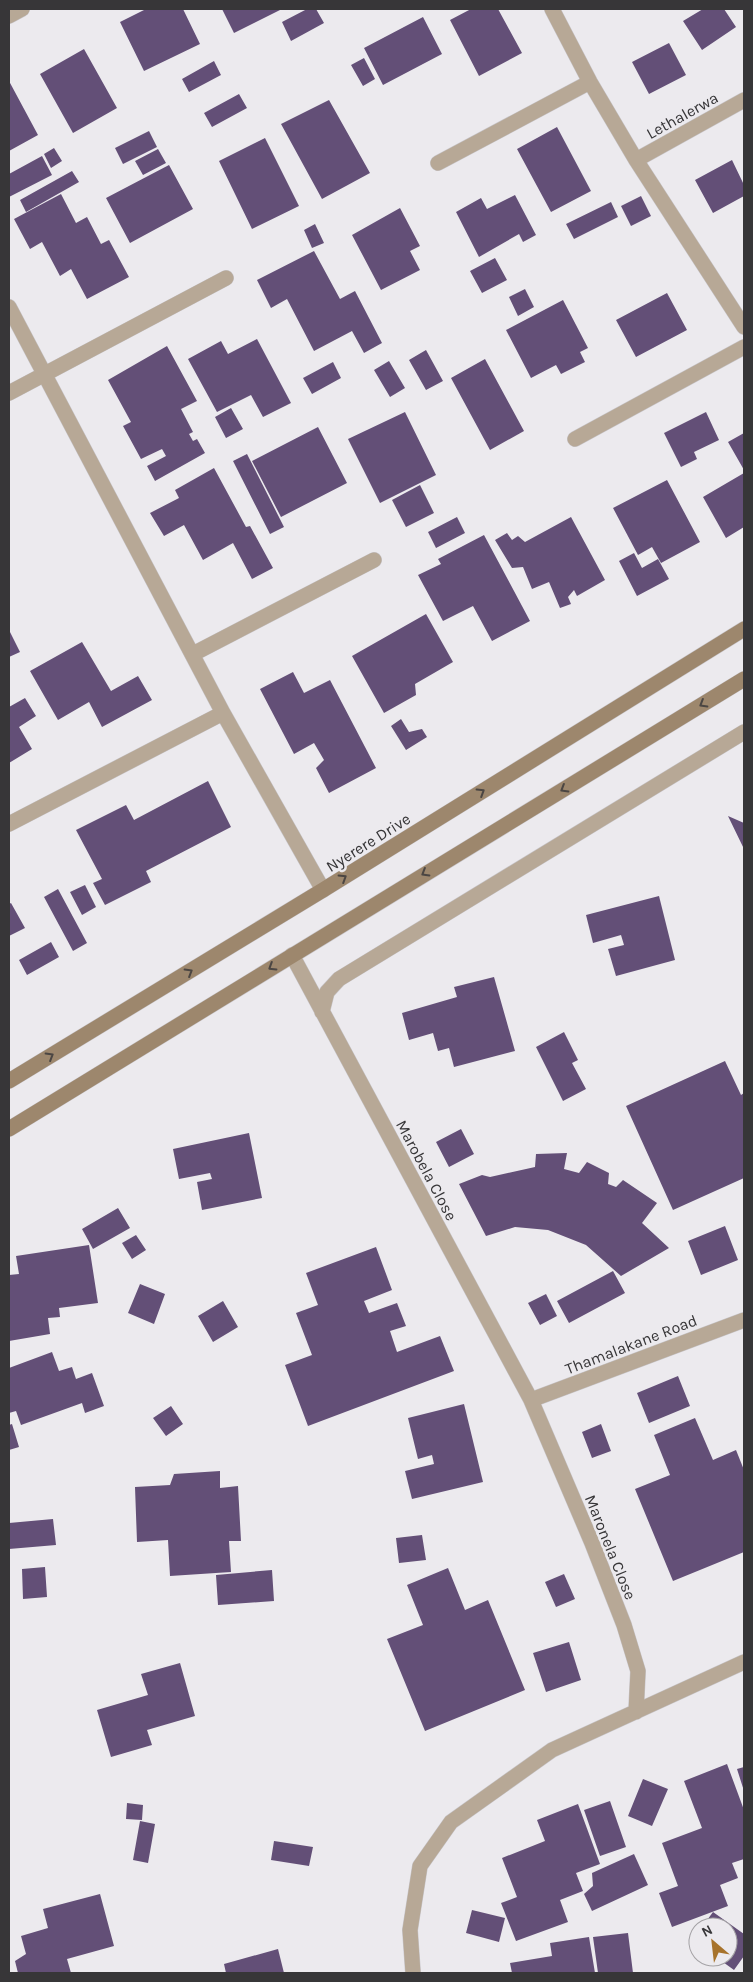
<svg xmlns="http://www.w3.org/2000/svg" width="753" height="1982" font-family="Karla,sans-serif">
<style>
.building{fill:#634f77}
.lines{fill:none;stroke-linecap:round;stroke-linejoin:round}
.street-casing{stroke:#c8c6ca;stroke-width:16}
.secondary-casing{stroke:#c8c6ca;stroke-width:16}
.street{stroke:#b7a896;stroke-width:15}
.secondary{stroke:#9d876d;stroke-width:15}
.oneway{stroke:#4b4643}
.labels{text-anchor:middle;stroke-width:5;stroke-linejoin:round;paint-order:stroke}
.street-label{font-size:16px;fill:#373638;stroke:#eceaee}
</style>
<rect width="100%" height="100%" fill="#eceaee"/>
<!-- building -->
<path class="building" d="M146 9H183L200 44 144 71 120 22Z
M222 9H282L234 33Z
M307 9H316L324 23 291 41 282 22Z
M471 9H498L522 53 479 76 450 20Z
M703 9H724L736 27 702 50 683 21Z
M423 17 442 54 383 85 364 48Z
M669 43 686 75 649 94 632 62Z
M84 49 117 108 73 133 40 74Z
M364 58 375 79 363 86 351 65Z
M214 61 221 75 189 92 182 79Z
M9 81 38 135 9 151Z
M239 94 247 108 212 127 204 113Z
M329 100 370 173 322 199 281 124Z
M557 127 591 191 551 212 517 149Z
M149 131 157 147 123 164 115 148Z
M265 138 299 206 252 229 219 161Z
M54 148 62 161 51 168 44 154Z
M158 149 166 163 143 175 135 161Z
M42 156 52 175 9 197V174Z
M732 160 744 185V196L713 213 695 180Z
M169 165 193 209 130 243 106 198Z
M72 171 79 182 26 212 20 200Z
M61 194 76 223 87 217 101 244 109 240 129 277 87 299 71 269 60 276 42 242 30 249 14 219Z
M515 195 536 235 523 242 519 234 479 257 456 212 481 198 487 209Z
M641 196 651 216 631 226 621 206Z
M611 202 618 217 574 239 566 224Z
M400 208 420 246 410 251 420 270 381 290 352 235Z
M315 224 324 243 312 248 304 230Z
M314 251 340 299 355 291 382 343 364 353 352 331 314 351 287 299 271 308 257 280Z
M495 258 507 280 482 293 470 271Z
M525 289 534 307 518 316 509 297Z
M667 293 687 330 636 357 616 320Z
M563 300 588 348 580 352 585 362 561 374 556 365 531 378 506 330Z
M257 339 291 403 263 417 251 395 217 412 188 359 221 341 228 354Z
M167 346 197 401 181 409 193 432 189 434 193 441 197 439 205 453 155 481 147 466 166 456 162 449 141 459 123 426 131 422 108 380Z
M426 350 443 381 426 390 409 360Z
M485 359 524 431 490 450 451 378Z
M389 361 405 388 390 397 374 370Z
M333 362 341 378 312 394 303 378Z
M231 408 243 429 226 438 215 417Z
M405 412 436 475 380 503 348 439Z
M706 412 719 440 694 452 697 459 681 467 664 433Z
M318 427 347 483 281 517 252 461Z
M744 433V470L728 442Z
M247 454 284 527 270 534 233 461Z
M214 468 246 527 250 526 273 568 252 579 233 543 203 560 184 525 164 536 150 513 179 498 175 490Z
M744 473V527L726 538 703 497Z
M667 480 700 542 661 563 652 547 638 555 613 508Z
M420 485 434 513 406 527 392 500Z
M457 517 465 533 436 548 428 532Z
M571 517 605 580 577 596 574 590 568 597 571 604 560 608 549 582 532 589 523 567 512 568 495 540 507 533 512 540 518 536 525 542Z
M484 535 530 621 492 641 473 606 443 621 418 575 441 564 438 559Z
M634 553 642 568 658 559 669 579 637 596 619 561Z
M426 614 453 662 415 684 416 695 384 713 352 656Z
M9 630 20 652 9 657Z
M82 642 111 691 138 676 152 700 102 727 89 702 58 720 30 671Z
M293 672 304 693 330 680 376 768 329 793 316 768 324 760 314 743 294 754 260 689Z
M25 698 36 716 19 727 32 749 9 763V707Z
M401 719 409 732 422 729 427 737 406 750 391 726Z
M208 781 231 827 146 871 151 882 105 905 93 883 102 879 76 830 126 805 134 820Z
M728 816 744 823V849Z
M85 885 96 907 82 915 70 892Z
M58 889 87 943 73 951 44 897Z
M659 896 675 960 616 976 608 949 624 945 621 935 593 943 586 915Z
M11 903 25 928 9 936V904Z
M51 942 59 957 27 975 19 960Z
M494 977 515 1051 454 1067 449 1048 438 1051 433 1033 409 1040 402 1013 457 997 454 987Z
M564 1032 578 1060 572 1063 586 1089 563 1101 536 1047Z
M725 1061 741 1095 744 1093V1178L673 1210 626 1106Z
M461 1129 474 1154 449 1167 436 1142Z
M249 1133 262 1198 202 1210 197 1182 212 1179 210 1173 179 1179 173 1149Z
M567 1153 564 1169 579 1173 587 1162 609 1173 608 1184 616 1187 623 1180 657 1203 642 1223 669 1248 621 1276 586 1245 548 1230 515 1227 486 1236 459 1184 482 1175 490 1177 535 1167 536 1154Z
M118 1208 130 1228 93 1249 82 1229Z
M725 1226 738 1260 701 1275 688 1241Z
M136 1235 146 1250 132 1259 122 1243Z
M89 1245 98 1303 59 1308 60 1317 48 1318 50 1334 9 1341V1275L19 1274 16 1256Z
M376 1247 392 1290 364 1301 369 1313 397 1303 406 1326 390 1331 397 1352 440 1336 454 1371 308 1426 285 1365 312 1355 296 1313 318 1305 306 1273Z
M613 1271 625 1293 569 1323 557 1301Z
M140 1284 165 1294 154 1324 128 1313Z
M546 1294 557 1316 540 1325 528 1303Z
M223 1301 238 1327 213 1342 198 1316Z
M52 1352 59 1371 72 1367 76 1379 92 1373 104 1406 85 1413 82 1403 21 1425 16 1411 9 1413V1368Z
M678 1376 690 1406 649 1423 637 1393Z
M464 1404 483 1482 412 1499 405 1471 434 1464 432 1455 418 1459 408 1418Z
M171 1406 183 1424 166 1436 153 1418Z
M695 1418 713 1460 736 1450 744 1470V1552L673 1581 635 1489 670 1475 654 1435Z
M12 1424 19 1447 9 1450V1425Z
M601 1424 611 1451 592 1458 582 1432Z
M220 1471V1488L238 1486 241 1541H229L231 1572 170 1576 168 1540 137 1542 135 1487 170 1485 174 1474Z
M53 1519 56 1545 9 1549V1523Z
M422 1535 426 1560 399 1563 396 1538Z
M45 1567 47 1597 23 1599 22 1569Z
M448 1568 465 1610 488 1600 525 1690 425 1731 387 1639 423 1625 407 1585Z
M272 1570 274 1601 218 1605 216 1575Z
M564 1574 575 1599 556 1607 545 1582Z
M569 1642 581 1680 546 1692 533 1653Z
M180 1663 195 1716 147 1730 152 1745 111 1757 97 1710 148 1695 141 1674Z
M727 1764 744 1810V1859L732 1863 738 1878 720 1885 728 1906 672 1927 659 1893 678 1886 662 1843 702 1828 684 1781Z
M744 1767V1791L737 1769Z
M643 1779 668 1789 652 1826 628 1816Z
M610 1801 626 1847 600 1856 584 1810Z
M127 1803 143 1805 142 1820 126 1819Z
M578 1804 600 1864 576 1873 583 1891 560 1900 568 1922 516 1941 501 1903 517 1897 502 1858 545 1841 537 1820Z
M140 1821 155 1824 148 1863 133 1860Z
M274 1841 313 1847 309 1866 271 1860Z
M634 1854 648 1885 592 1911 584 1894 593 1886 592 1873Z
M100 1894 114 1946 67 1959 71 1973H18L15 1961 26 1954 21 1936 48 1928 43 1909Z
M472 1910 505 1918 499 1942 466 1933Z
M713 1912 744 1934V1956L734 1970 716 1957H728V1927H702Z
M628 1933 633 1973H598L593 1937Z
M698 1933V1945L692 1941Z
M589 1937 595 1973H512L510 1963 552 1956 550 1943Z
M278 1949 284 1973H226L224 1964Z"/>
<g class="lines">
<defs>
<path id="street" d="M552 9 590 82 636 160 744 327
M9 16 22 9
M636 160 744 100
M438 163 590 82
M9 307 223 713 323 890
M9 393 226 278
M575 439 744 347
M193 654 374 560
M9 824 223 713
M292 955 531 1400 592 1543 624 1625 638 1671 636 1712
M322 1012 327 992 339 979 744 732
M531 1400 744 1320
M413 1973 410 1930 420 1866 451 1822 552 1750 744 1662"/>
<path id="secondary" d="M9 1081 323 890 744 629
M9 1129 744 679"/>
</defs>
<!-- street casing -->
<use href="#street" class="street-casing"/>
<!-- secondary casing -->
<use href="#secondary" class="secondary-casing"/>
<!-- street -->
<use href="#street" class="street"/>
<!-- secondary -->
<use href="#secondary" class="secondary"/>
</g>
<!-- one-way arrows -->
<defs><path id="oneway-chevron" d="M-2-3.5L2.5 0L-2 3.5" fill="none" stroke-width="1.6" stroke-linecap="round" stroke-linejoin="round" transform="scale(1.25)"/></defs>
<g class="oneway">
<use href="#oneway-chevron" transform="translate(703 704) rotate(149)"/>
<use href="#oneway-chevron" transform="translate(564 789) rotate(149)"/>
<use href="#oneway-chevron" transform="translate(481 792) rotate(-32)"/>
<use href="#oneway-chevron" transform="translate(425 873) rotate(149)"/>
<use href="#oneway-chevron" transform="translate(343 878) rotate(-32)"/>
<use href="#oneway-chevron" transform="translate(272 967) rotate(148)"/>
<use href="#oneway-chevron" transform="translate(189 972) rotate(-31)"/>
<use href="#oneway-chevron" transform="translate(50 1056) rotate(-31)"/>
</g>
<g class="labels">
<!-- street labels -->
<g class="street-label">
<text transform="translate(682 115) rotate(-29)" y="6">Lethalerwa</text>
<text transform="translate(368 842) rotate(-32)" y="6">Nyerere Drive</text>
<text transform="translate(427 1170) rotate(62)" y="6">Marobela Close</text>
<text transform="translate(631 1344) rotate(-21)" y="6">Thamalakane Road</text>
<text transform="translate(611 1547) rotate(68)" y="6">Maronela Close</text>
</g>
</g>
<!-- border -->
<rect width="753" height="1982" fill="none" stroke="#373638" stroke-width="20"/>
<!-- north arrow -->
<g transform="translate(713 1942) rotate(332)"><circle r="24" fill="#eceaee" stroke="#a4a2a5"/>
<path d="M0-4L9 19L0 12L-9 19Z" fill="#a7732b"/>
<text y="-8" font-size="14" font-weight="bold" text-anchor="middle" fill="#373638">N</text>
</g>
</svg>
